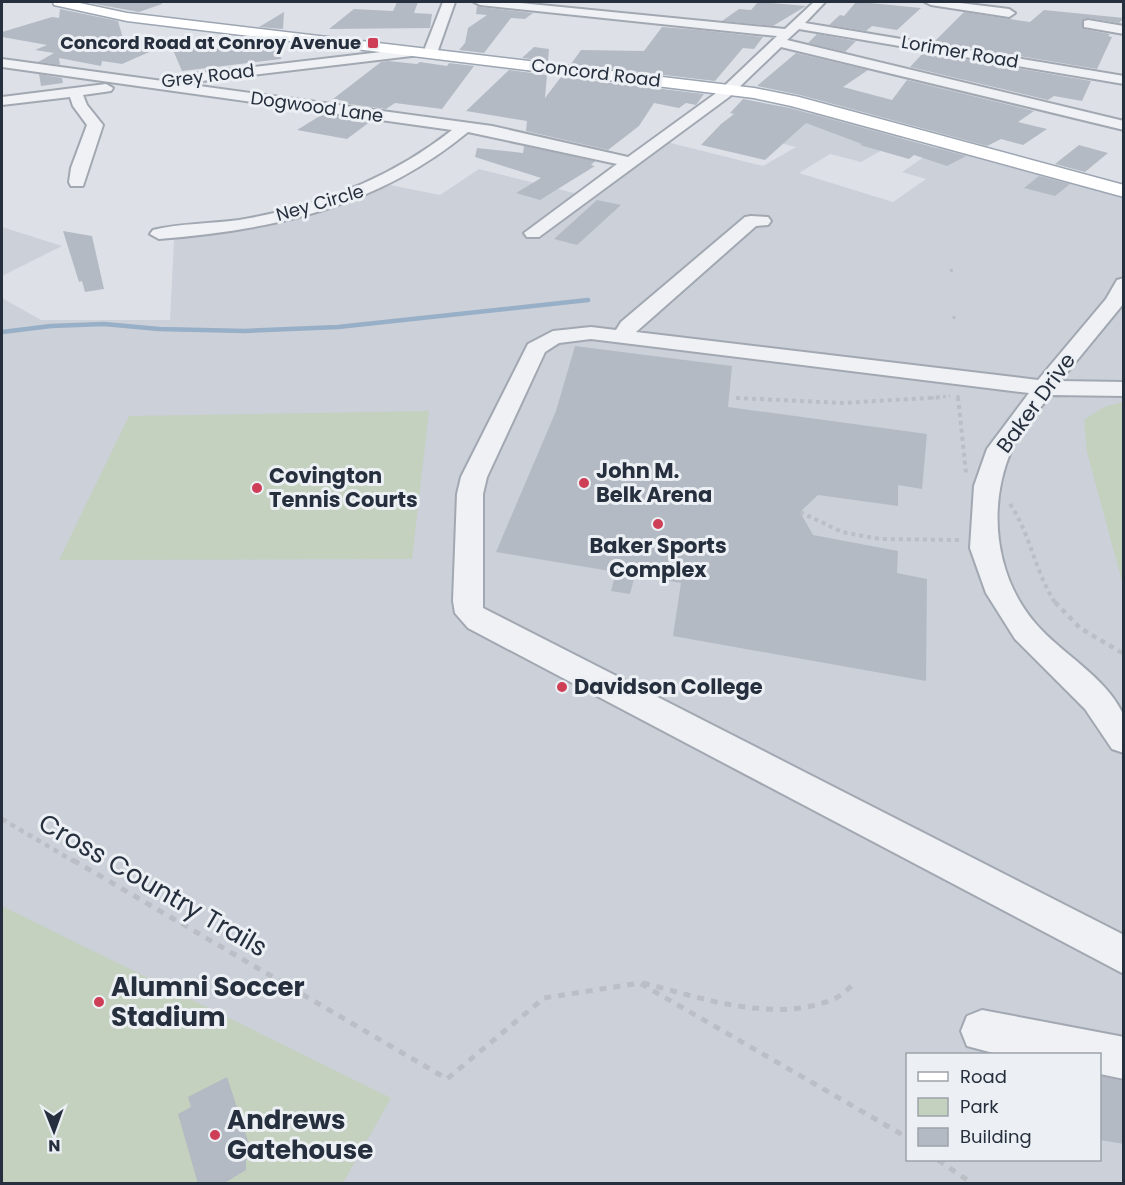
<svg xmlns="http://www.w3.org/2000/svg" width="1125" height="1185" font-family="Poppins,sans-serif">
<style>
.built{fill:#cbd0d9;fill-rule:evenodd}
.green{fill:#c3d1be}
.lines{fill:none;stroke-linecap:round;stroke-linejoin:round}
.stream{stroke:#97afc7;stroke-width:4.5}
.building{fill:#b4bac3}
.minor-casing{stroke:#a2a8b1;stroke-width:4}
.major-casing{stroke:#9ca5b2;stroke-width:3}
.path-far3{stroke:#bbbfc5;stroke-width:3;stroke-dasharray:3 3;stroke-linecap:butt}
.path-far2{stroke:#bbbfc5;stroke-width:4;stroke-dasharray:4 4;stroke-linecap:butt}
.path-far1{stroke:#bbbfc5;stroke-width:4.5;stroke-dasharray:5 5;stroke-linecap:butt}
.path{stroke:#bbbfc5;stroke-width:5;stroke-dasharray:7 7;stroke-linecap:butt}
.minor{fill:#eff1f5;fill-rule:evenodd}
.major{fill:#fff;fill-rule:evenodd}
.poi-dot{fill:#ce3f57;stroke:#ecf0f4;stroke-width:2}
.labels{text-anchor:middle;stroke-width:6;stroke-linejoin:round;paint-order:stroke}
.far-poi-label{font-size:18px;font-weight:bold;fill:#262f3d;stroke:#ecf0f4;text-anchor:end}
.far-street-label{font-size:18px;fill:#262f3d;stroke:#ecf0f4}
.street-label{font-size:21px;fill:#262f3d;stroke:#ecf0f4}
.poi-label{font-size:21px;font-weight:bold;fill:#262f3d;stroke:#ecf0f4;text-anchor:start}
.near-street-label{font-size:26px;fill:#262f3d;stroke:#ecf0f4}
.near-poi-label{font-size:26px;font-weight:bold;fill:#262f3d;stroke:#ecf0f4;text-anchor:start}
</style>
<rect width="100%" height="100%" fill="#dde1e7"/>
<!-- built -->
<path class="built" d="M816 111 907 136 861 162 830 154 799 173 893 202 926 179 902 172 940 146 1123 198V1183H2V298L41 320H170L174 239 316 212 360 198 390 185 440 195 479 169 586 196 663 141 763 166 796 147 765 139ZM908 1054H1100V1160H908Z
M2 227 62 246 2 276Z"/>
<!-- green -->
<path class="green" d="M1123 402H1124L1123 585 1087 452 1084 420 1104 407Z
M429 411 412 559 59 560 129 416Z
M2 906 391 1098 343 1183H2Z"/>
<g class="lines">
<!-- stream -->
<path class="stream" d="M2 332 51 326 104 324 159 329 245 331 338 327 588 300"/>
</g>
<!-- building -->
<path class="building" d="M84 2H162V4L139 12Z
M397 2H418L414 13 432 14 430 28 329 29 354 9 393 11Z
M758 2 806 6 773 26 722 21 739 9 751 10Z
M856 2H860L921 8 897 30 872 26 866 31 829 25 840 15 844 16Z
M477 6 480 7 533 13 525 19 511 18 484 53 459 50 465 43 468 28 487 15 476 14Z
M60 9 118 21 124 42 140 38 215 47 226 46 241 37 282 42 281 59 182 71 170 43 122 64 102 61 101 66 59 58 60 65 38 62 54 53 35 50 47 45 2 37V32L52 17 59 18Z
M1044 10 1124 18 1119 23 1088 18 1082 20 1084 29 1110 34 1108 36 1112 37 1097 69 934 42 964 12 1030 22Z
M284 12 283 29 259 27Z
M662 27 699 30 763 37 754 49 743 48 715 81 571 64 581 50 644 51Z
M817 34 856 41 845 52 808 43Z
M534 47 549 49 548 61 522 58Z
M924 52 1091 81 1082 101 1054 96 1048 100 910 67Z
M796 53 868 70 843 87 892 100 907 80 1034 111 1018 122 1047 129 1023 145 1001 139 987 146 800 95 757 86Z
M388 61 417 64 420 62 447 66 449 63 474 66 442 109 395 103 386 109 342 103 345 101 333 99 381 62Z
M509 70 547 75 545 98 561 77 704 94 696 105 686 103 679 108 654 103 639 126 608 150 526 131 527 121 466 111Z
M39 74 62 78 63 83 41 86Z
M743 99 790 108 966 156 947 166 914 155 909 159 860 145 862 144 806 123 765 160 701 145 721 124 734 114 730 113Z
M323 114 371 121 347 139 297 130Z
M1079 145 1108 153 1085 172 1055 164Z
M524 146 595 161 591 165 595 166 540 200 516 193 541 178 475 157 477 148 523 153Z
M1039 176 1070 184 1055 196 1024 188Z
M597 200 621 205 577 245 554 239Z
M63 231 92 236 104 289 85 292 82 281 79 282Z
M575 346 732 366 728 407 927 434 922 489 898 485V506L818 495 800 512 813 535 898 551 897 573 927 579 926 681 673 636 681 583 635 575 630 594 611 591 616 572 496 552 556 411Z
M1100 1076 1124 1081V1144L1100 1140Z
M227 1077 253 1156 246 1160V1170L223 1184H198L178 1114 191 1107 188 1097Z"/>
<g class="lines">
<defs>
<path id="minor" d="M443 2H455L437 53 430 57 425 56 423 53Z
M474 2H510L785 29 814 2H825L805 23 1124 76V84L799 29 787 40 1124 121V130L781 47 729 97 539 237H527L524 233 617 164 468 132C377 207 274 230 159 239L150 234 153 230C180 223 211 224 239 220 317 207 390 179 452 130L2 67V59L492 126 628 157 719 91 777 36 480 5Z
M925 2H952L1009 9 1015 13 1009 17 931 5Z
M1088 20 1124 26V34L1084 27V21Z
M415 48 422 52 420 55 185 83 178 79 185 75Z
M106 84 113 88 111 91 83 95 87 105 103 125 83 186H71L69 182 71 168 87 125 73 106 70 97 2 105V97Z
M751 216 768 217 771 221 768 225 756 226 636 332 1038 380 1106 299 1117 280 1124 278V303L1060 381 1124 382V396L1050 395C1038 412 1019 431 1011 451 987 508 995 577 1036 624 1062 654 1104 676 1122 712 1125 722 1124 742 1124 753L1112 749 1085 709 1015 639 986 593 970 548 974 486 987 449 1029 393 591 339 559 343 545 352 487 477 483 494V608L1124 935V974L468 628 455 613 453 601 457 494 461 477 528 344 553 331 591 327 616 330 621 322 745 217Z
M982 1010 1124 1037V1079L1100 1074V1054H997L967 1046 961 1031 967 1016Z"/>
<path id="major" d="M53 2H75L127 13 754 88 799 97 1124 185V197L791 106 754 98 127 21 54 5Z"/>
</defs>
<!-- minor casing -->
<use href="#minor" class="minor-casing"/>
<!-- major casing -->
<use href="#major" class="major-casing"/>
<!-- path-far3 -->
<path class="path-far3" d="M951 269 952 273
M954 316V320
M958 395V398
M736 398H740
M931 398 950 396"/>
<!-- path-far2 -->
<path class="path-far2" d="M958 397 966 473
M736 398 843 403 944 397
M1010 504C1031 535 1035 573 1056 604
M800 512 842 532 880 539 960 540"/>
<!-- path-far1 -->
<path class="path-far1" d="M1055 602 1080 628 1124 654
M2 819 75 862"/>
<!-- path -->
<path class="path" d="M73 860 447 1079 544 998 640 983 908 1138
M643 983C702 998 774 1024 834 999 842 995 849 988 856 982
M938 1160 973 1184"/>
<!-- minor -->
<use href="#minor" class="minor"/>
<!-- major -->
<use href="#major" class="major"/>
</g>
<!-- markers -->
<g class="poi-dot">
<rect x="367" y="37" width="12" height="12" rx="3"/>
<circle cx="584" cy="483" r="6"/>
<circle cx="257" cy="488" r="6"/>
<circle cx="658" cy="524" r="6"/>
<circle cx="562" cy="687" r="6"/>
<circle cx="99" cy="1002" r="6"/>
<circle cx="215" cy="1135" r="6"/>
</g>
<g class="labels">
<!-- far-poi labels -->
<g class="far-poi-label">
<text x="361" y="49">Concord Road at Conroy Avenue</text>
</g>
<!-- far-street labels -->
<g class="far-street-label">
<text transform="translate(960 52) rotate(10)" y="6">Lorimer Road</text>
<text transform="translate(596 73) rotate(7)" y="6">Concord Road</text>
<text transform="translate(208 76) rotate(-7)" y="6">Grey Road</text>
<text transform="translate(317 107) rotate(8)" y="6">Dogwood Lane</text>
<text transform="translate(320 203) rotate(-16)" y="6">Ney Circle</text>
</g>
<!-- street labels -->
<g class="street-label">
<text transform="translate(1036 403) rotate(-54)" y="7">Baker Drive</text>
</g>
<!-- poi labels -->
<g class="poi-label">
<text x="596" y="478">John M.<tspan x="596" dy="24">Belk Arena</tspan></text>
<text x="269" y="483">Covington<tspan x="269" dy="24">Tennis Courts</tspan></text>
<text x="658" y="553" text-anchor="middle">Baker Sports<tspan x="658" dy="24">Complex</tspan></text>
<text x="574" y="694">Davidson College</text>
</g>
<!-- near-street labels -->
<g class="near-street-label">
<text transform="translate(153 885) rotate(30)" y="9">Cross Country Trails</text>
</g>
<!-- near-poi labels -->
<g class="near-poi-label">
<text x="111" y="996">Alumni Soccer<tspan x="111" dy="30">Stadium</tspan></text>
<text x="227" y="1129">Andrews<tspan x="227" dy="30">Gatehouse</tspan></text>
</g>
</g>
<!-- border -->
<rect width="1125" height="1185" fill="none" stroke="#262f3d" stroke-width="6"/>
<!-- legend -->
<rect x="906" y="1053" width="195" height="108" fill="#ecf0f4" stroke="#9da3ab" stroke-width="1.5"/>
<rect x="918" y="1072" width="30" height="9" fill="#ffffff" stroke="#9da3ab" stroke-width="1.5"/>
<text x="960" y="1083" font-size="18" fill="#262f3d">Road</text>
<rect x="918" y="1098" width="30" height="18" fill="#c3d1be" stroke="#9da3ab" stroke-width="1.5"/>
<text x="960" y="1113" font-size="18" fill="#262f3d">Park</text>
<rect x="918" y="1128" width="30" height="18" fill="#b4bac3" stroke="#9da3ab" stroke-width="1.5"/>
<text x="960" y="1143" font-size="18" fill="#262f3d">Building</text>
<!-- north arrow -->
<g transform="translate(54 1131) rotate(179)" stroke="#ecf0f4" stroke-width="4.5" paint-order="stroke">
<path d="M0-4.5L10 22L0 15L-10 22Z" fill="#262f3d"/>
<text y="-9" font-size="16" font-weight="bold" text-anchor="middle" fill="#262f3d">N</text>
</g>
</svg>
